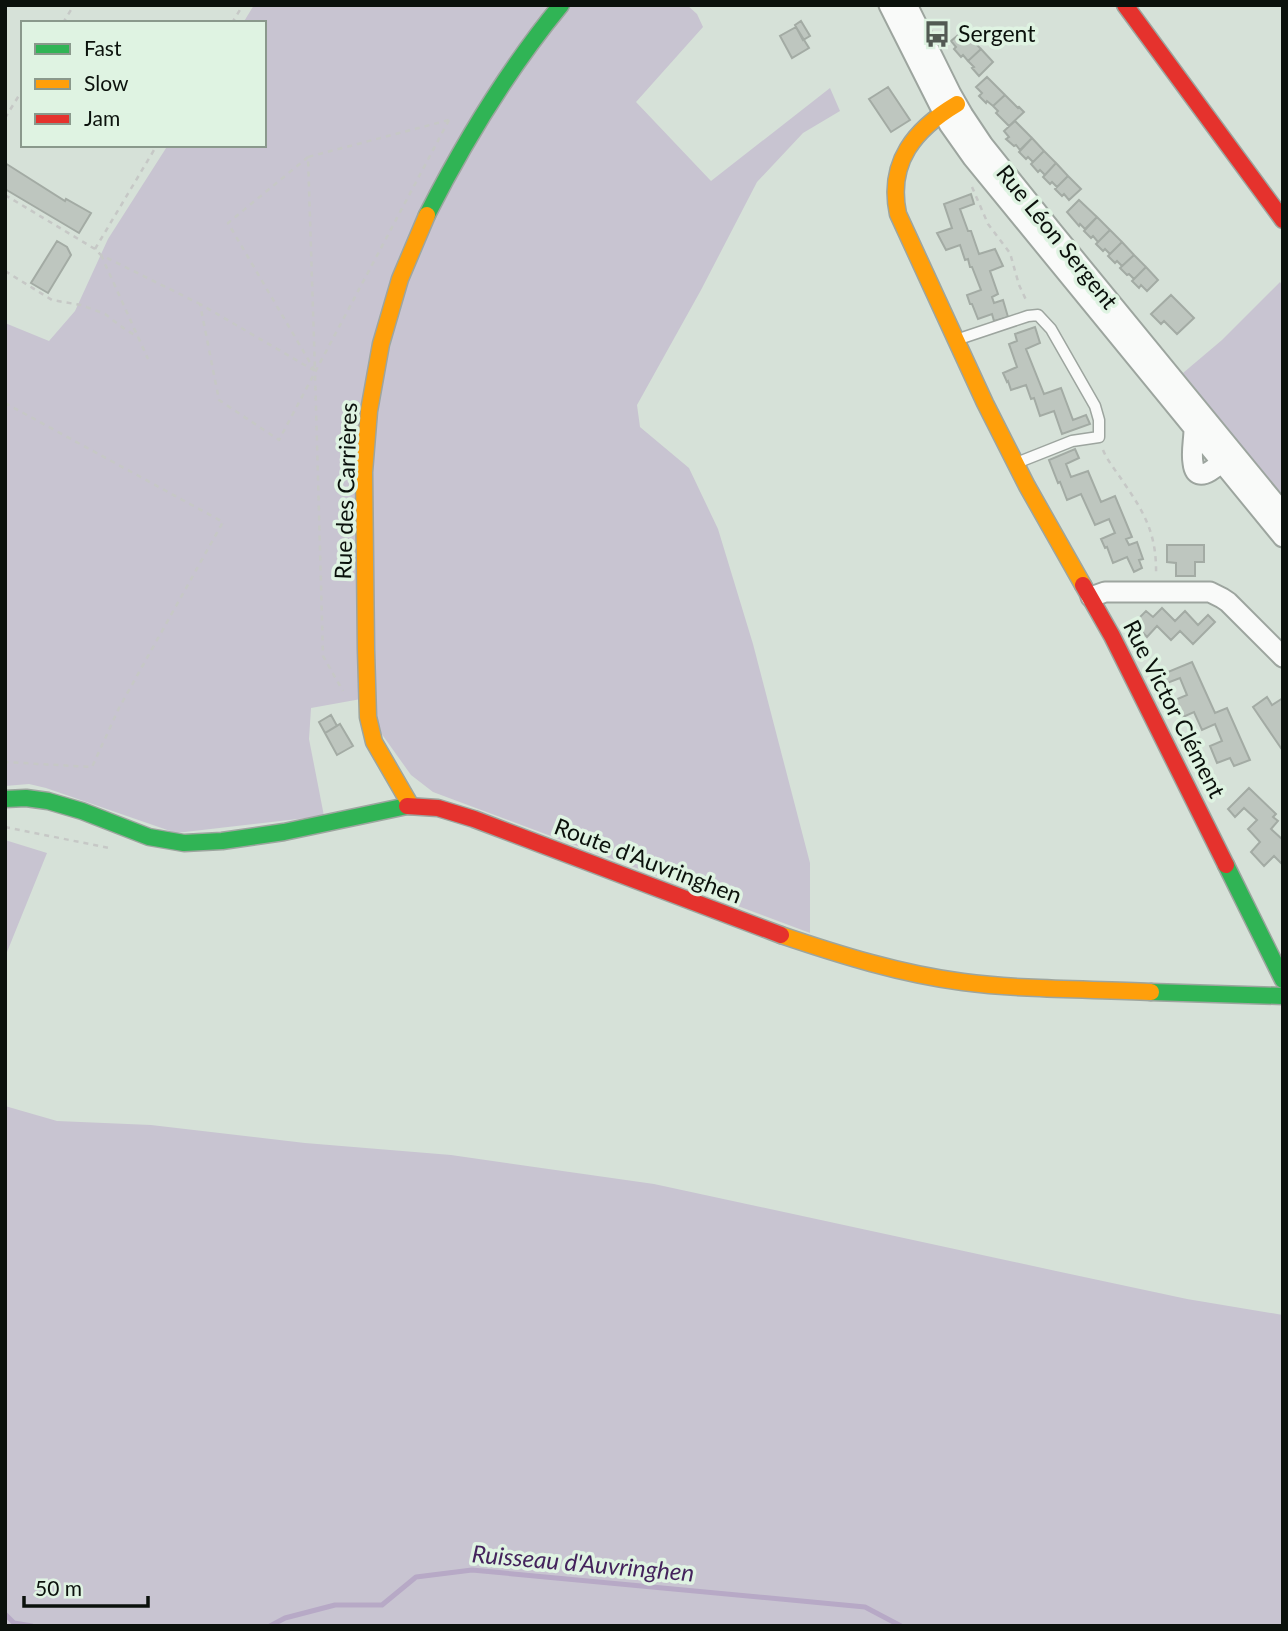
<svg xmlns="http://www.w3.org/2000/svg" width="1288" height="1631" font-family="Lato,sans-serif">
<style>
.green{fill:#c8c4d1}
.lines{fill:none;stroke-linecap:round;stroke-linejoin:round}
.stream{stroke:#b7a9c6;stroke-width:5}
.building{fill:#bec6bf;stroke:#a3aba4;stroke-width:2}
.lane-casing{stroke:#9da59f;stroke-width:13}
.street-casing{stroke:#9da59f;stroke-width:23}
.fast-casing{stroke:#9da59f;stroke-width:19}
.slow-casing{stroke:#9da59f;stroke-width:19}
.jam-casing{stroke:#9da59f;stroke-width:19}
.path{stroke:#c6c8c6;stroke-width:2.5;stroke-dasharray:5 5;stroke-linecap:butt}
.lane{stroke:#f9faf9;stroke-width:10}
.street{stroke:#f9faf9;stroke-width:19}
.fast{stroke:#30b455;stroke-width:16}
.slow{stroke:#ff9f0a;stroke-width:16}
.jam{stroke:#e5322d;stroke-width:16}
.labels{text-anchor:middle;stroke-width:7;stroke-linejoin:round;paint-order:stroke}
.poi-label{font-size:23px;fill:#0b110c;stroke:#dff3e2;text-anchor:start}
.street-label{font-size:23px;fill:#0b110c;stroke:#dff3e2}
.water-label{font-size:24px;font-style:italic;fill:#44235c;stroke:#dff3e2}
</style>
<rect width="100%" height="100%" fill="#d6e1d8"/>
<!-- green -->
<path class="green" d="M254 5H687L697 14 703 27 636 102 711 181 830 88 840 111 803 133 757 182 701 290 637 405 640 427 689 468 718 529 753 644 810 863V933L433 792 411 775 376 726 361 699 311 708 309 739 324 816 176 833 46 788 29 784 5 786V323L49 341 75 311 108 239 168 145H264V23H243Z
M1280 282 1283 287V498L1183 373 1222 340Z
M5 840 47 853 5 957Z
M5 1106 57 1121 151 1125 305 1143 451 1155 654 1184 1056 1271 1187 1299 1283 1315V1626H5Z"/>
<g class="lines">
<!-- stream -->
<path class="stream" d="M5 1614 14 1623 32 1626
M270 1626 285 1618 335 1605H382L416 1577 472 1570 865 1607 901 1626"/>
</g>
<!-- building -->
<path class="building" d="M801 21 810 36 803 40 795 25Z
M796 27 809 48 792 58 780 36Z
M963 31 981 49 968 61 963 55 961 57 954 49 956 47 951 41Z
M981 49 993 62 979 76 972 68 974 67 968 61Z
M987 77 1005 95 993 106 987 101 986 103 979 96 982 93 976 87Z
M888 87 910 120 891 132 869 99Z
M1005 95 1018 108 1019 107 1024 112 1009 126 996 113 998 111 993 106Z
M1015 121 1032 138 1020 150 1016 145 1014 146 1006 139 1009 137 1004 131Z
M1032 138 1044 151 1033 162 1028 157 1026 159 1019 152Z
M1044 151 1056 163 1045 175 1040 170 1038 172 1031 164Z
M5 163 65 201 66 199 91 213 79 233 5 189Z
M1056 163 1068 176 1057 187 1052 182 1050 184 1043 177Z
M1068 176 1081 189 1069 200 1064 194 1062 196 1055 189Z
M971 194 974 204 960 209 968 231H971L979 254 995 249 1003 266 990 271 998 294 992 297 994 303 1003 300 1008 317 994 321 992 314 978 319 972 304H970L967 295 981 290 972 267H970L968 259 965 260 960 245 946 250 937 233 952 228 944 204Z
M1079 200 1097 217 1085 229 1080 224 1079 226 1067 212Z
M1097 217 1110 230 1098 242 1093 236 1091 238 1084 231Z
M1110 230 1122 242 1110 254 1105 249 1103 251 1096 244Z
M57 241 67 247 71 255 48 293 31 283Z
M1122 242 1134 255 1122 266 1117 261 1115 263 1108 256Z
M1134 255 1146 267 1134 279 1129 274 1127 275 1120 268Z
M1146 267 1158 280 1147 291 1141 285 1139 288 1132 281Z
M1171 295 1194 318 1177 334 1164 321 1161 324 1151 314Z
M1035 327 1040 343 1026 349 1044 394 1061 388 1073 420 1086 415 1090 424 1062 434 1054 411 1040 416 1034 398 1031 399 1026 385 1011 390 1008 381 1007 382 1003 373 1017 367 1009 344 1017 341 1015 334Z
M1075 449 1079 458 1066 464 1071 477 1088 471 1101 502 1115 496 1132 537 1126 539 1129 545 1137 542 1143 559 1139 560 1142 568 1134 572 1127 557 1113 563 1107 547 1105 548 1101 539 1115 533 1109 519 1095 525 1081 494 1067 500 1060 482 1058 483 1049 460Z
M1167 545H1204V562H1195V576H1176V563L1167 562Z
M1162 608 1175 621 1185 611 1198 625 1208 615 1215 622 1193 644 1180 631 1171 640 1157 626 1147 637 1134 623 1146 611 1153 617Z
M1192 662 1215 713 1227 708 1250 760 1234 766 1230 758 1217 763 1210 746 1222 741 1215 724 1202 730 1194 712 1183 717 1175 700 1187 695 1180 678 1167 683 1163 674Z
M1267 697 1272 705 1283 698V751L1253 707Z
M331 715 337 726 325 733 319 722Z
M340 724 353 746 337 755 325 733Z
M1249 788 1276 814 1273 817 1278 821 1271 829 1283 840V865L1274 856 1264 866 1251 852 1260 842 1248 829 1257 820 1244 808 1235 817 1228 809Z"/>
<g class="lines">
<defs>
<path id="lane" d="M959 339 1028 316 1038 315 1051 329 1095 406 1099 420V437L1072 441 1019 462"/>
<path id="street" d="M889 5 949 124 973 158 1283 537
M907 5 951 94 963 115 983 145 1052 231 1283 513
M1194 429C1194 440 1191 452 1193 463 1196 490 1223 461 1230 453
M1091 597 1105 592H1210L1222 598 1228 602 1283 657"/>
<path id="fast" d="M427 215C463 144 510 67 561 5
M5 799 26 798 48 801 82 811 149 837 184 843 222 841 284 832 407 806
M1226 865 1283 980
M1151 992 1283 996"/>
<path id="slow" d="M957 104C915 129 887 162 898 214L985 403 1027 486 1083 585
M411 806 374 742 368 717 366 650 364 472 369 411 381 344 400 279 427 215
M781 935C840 955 901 974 963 982 1025 990 1089 989 1151 992"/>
<path id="jam" d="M1125 5 1283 220
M1083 585 1112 636 1226 865
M407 806 438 808 474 819 781 935"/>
</defs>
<!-- lane casing -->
<use href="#lane" class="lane-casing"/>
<!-- street casing -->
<use href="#street" class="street-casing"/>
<!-- fast casing -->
<use href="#fast" class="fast-casing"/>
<!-- slow casing -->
<use href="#slow" class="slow-casing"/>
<!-- jam casing -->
<use href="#jam" class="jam-casing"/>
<!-- path -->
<path class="path" d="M63 23 74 5
M232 23 243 5
M5 118 23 89
M449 120 279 440 219 400 200 304 315 371 308 157 449 120
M308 157 228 223 315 371 323 656 343 691
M972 187 988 224 1010 253 1019 285 1027 302
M5 195 95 249 101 255 200 304
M95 249 157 145
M101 255 148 359
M5 271 52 300 81 305 105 314 126 330 138 337
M5 403 223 522 119 708 92 767 5 762
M1103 450C1108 462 1117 472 1124 483 1146 515 1157 536 1156 576
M5 827 109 848"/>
<!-- lane -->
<use href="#lane" class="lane"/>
<!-- street -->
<use href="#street" class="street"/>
<!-- fast -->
<use href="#fast" class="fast"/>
<!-- slow -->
<use href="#slow" class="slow"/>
<!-- jam -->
<use href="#jam" class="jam"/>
</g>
<!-- icons -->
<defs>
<symbol id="bus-bare" viewBox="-9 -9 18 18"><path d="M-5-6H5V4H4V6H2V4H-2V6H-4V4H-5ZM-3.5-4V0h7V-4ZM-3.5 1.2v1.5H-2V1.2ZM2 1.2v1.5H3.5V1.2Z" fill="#525a53" stroke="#dff3e2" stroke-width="2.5" paint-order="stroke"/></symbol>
</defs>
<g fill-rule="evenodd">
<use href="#bus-bare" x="918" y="15" width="38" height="38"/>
</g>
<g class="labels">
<!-- poi labels -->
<g class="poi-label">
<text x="958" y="42">Sergent</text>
</g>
<!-- street labels -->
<g class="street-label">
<text transform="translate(1057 237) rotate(51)" y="8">Rue Léon Sergent</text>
<text transform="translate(346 491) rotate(-88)" y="8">Rue des Carrières</text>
<text transform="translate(1174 709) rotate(63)" y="8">Rue Victor Clément</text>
<text transform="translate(648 861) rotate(21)" y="8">Route d'Auvringhen</text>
</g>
<!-- water labels -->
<g class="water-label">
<text transform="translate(583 1564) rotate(5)" y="8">Ruisseau d'Auvringhen</text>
</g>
</g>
<!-- border -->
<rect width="1288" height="1631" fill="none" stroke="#0b110c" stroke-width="14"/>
<!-- legend -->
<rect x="21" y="21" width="245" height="126" fill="#dff3e2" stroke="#8a998c" stroke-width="2"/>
<rect x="35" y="44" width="35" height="10" fill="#30b455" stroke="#8a998c" stroke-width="2"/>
<text x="84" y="56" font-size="21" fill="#0b110c">Fast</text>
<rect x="35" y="79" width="35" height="10" fill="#ff9f0a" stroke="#8a998c" stroke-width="2"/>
<text x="84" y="91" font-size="21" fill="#0b110c">Slow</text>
<rect x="35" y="114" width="35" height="10" fill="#e5322d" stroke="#8a998c" stroke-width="2"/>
<text x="84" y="126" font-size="21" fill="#0b110c">Jam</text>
<!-- scale -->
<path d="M24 1596v10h124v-10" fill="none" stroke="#0b110c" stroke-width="3.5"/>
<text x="35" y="1596" font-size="21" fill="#0b110c" stroke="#dff3e2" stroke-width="5" paint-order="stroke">50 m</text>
</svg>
